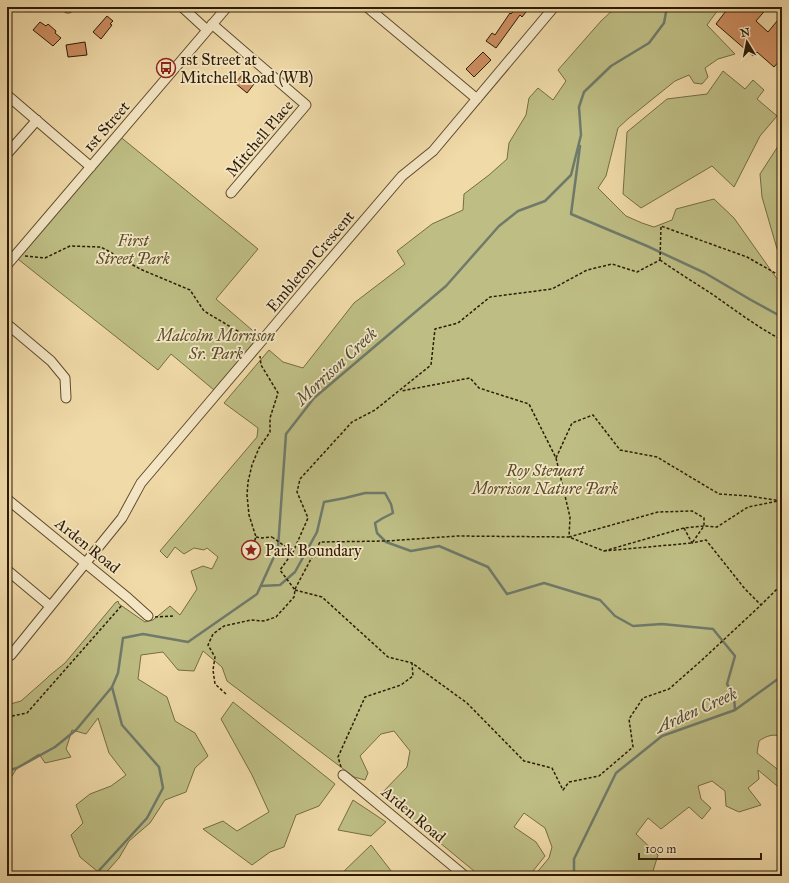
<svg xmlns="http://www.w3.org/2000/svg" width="789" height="883" font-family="'IM FELL Great Primer',serif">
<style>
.green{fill:#bebe84;stroke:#756c44}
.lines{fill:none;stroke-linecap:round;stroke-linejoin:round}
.stream{stroke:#6f7a6b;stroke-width:2.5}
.building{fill:#cd8e61;stroke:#2c1b04}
.minor-casing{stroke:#5d4b2d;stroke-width:11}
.path{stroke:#2c1b04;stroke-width:1.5;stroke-dasharray:3 2;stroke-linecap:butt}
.minor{stroke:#f5e7c6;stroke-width:9}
.labels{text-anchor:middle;stroke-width:3.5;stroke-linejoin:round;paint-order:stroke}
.poi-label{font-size:16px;fill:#2c1b04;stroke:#f5e7c6;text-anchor:start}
.street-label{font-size:16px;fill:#2c1b04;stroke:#f5e7c6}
.park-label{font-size:16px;font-style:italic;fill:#584c2a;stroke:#f5e7c6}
.water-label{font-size:17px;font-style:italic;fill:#4d4b37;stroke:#f5e7c6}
</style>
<rect width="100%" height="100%" fill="#f0daa8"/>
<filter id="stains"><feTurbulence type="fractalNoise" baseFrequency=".005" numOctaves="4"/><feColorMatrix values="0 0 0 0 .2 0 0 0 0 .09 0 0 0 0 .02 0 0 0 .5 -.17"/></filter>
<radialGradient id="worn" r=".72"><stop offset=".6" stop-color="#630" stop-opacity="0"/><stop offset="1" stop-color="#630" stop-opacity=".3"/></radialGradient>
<!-- green -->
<path class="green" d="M616 7H720L707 25 735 54 718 59 705 68 708 77 702 84 694 83 689 75 675 81 629 118 618 128 606 176 598 188 626 216 642 223 654 227 672 220 676 209 714 199 734 218 782 286V737C774 733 766 736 759 741L757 753 782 773V790L758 770 759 779 748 788 761 805 739 812 726 806 725 791 712 781 698 786 701 799 711 808 702 819 689 807 661 829 648 818 636 834 658 855 653 871 658 876H534L549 858 552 847 545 828 524 813 514 827 536 842 545 856 529 876H480L381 794 407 767 410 751 394 731 381 734 360 756 368 773 365 780 354 777 227 681 222 667 203 651 194 671 178 670 163 652 141 655 138 679 167 697 175 721 195 733 208 756 195 768 186 792 165 800 150 823 129 841 119 858 103 876 80 857 71 835 83 823 76 805 90 794 111 786 126 775 109 753 98 718 86 734 72 730 66 749 71 757 45 763 39 754 17 768 7 784V705L21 701 46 679 49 676 65 663 116 602H117L118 601 119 604 145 622 153 620 170 606 180 615 197 589 191 571 203 566 212 569 218 557 207 548 204 550 194 548 184 554 175 547 167 558 160 551 257 437 258 428 224 403 269 350 283 362 303 368 354 303 405 264 397 251 432 224 463 210 464 194 489 175 507 159 509 143 526 115 529 98 538 88 553 100 566 81 558 70 601 21Z
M723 71 745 89 753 80 764 90 757 99 777 116 760 136 734 187 712 166 641 208 623 194 627 132 667 99 707 94Z
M118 135 258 249 216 299 259 336 214 390 171 354 158 370 14 256Z
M782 140V266L762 197 760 174Z
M233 702 335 784 319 806 296 815 284 847 270 852 252 865 203 829 223 821 237 831 269 812 252 775 221 719Z
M353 800 386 822 371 836 338 830Z
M371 845 395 876H339Z"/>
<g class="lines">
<!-- stream -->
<path class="stream" d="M580 146 571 214 647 246 705 273 751 300 782 317
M261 586 280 585 295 572 317 532 324 502 345 498 365 493H385L391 504 393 513 383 518 375 523 377 533 386 542 411 551 439 546 488 567 507 594 544 583 600 600 615 616 633 626 662 624 713 629 735 656 727 684 734 696 735 710
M7 771 17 768 55 747 76 730 112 687 118 673 123 638 143 634 188 642 257 594 278 548 286 434 314 398 446 286 499 226 518 211 545 201 571 175 581 135 579 107 584 92 611 66 649 43 664 23 667 7
M94 876 147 818 163 788 159 767 122 725 112 687
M574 876V859L616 773 662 736 735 710 782 676"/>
</g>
<!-- building -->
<path class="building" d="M517 7H530L522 17 520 15 496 48 486 41 492 33 495 35 510 13 511 14Z
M729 7H768L756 21 768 32 782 15V58L774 67 757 52 753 56 716 24Z
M107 16 113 21 110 24 112 25 101 39 93 32Z
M40 22 46 26 48 24 56 31 55 33 61 38 53 46 33 30Z
M85 42 87 55 68 57 66 45Z
M483 52 491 60 474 77 466 69Z
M243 74 254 84 247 93 235 83Z"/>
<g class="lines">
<defs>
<path id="minor" d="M182 7 207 30
M367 7 477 99
M68 8 69 7
M212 24 306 105 231 193
M7 95 91 167
M7 154 37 120
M7 265 227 7
M7 324 51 361 65 378 66 398
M7 499 128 598 148 616
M7 570 50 606
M7 657 11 655 122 518 141 483 259 344 312 281 402 176 433 151 554 7
M343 775 465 876"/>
</defs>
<!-- minor casing -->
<use href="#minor" class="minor-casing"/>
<!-- path -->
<path class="path" d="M25 256 45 258 70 246 101 247 140 269 190 290 204 311 251 339
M660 260 661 226 747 257 782 277
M660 260C677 272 695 283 712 294 735 310 757 327 782 340
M556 458 572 423 593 415 620 450 657 457 719 494 749 496 782 501
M684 528 692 543 706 540 745 589 761 605
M256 537 262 538 272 537
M272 537 293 552
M251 550 256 537 249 515 247 495 248 482 252 465 259 448 270 432V418L278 393 261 365 260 356
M604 551 684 528 704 526 692 543 604 551 569 537 658 512 692 511 704 518V526L717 527 748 507 778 501
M295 589 320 542 387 541 457 536 569 537 570 517 556 458 529 404 479 388 470 378 401 391
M295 590 322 597 388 657 412 663
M155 617 173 616
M226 694 215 684 213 670 215 657 208 645 213 634 224 626 251 620 264 621 276 617 294 597 295 590 280 570 293 552 308 518 297 492 300 479 352 422 375 410 431 365 435 329 458 323 490 297 552 289 587 270 612 264 637 272 660 260
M7 717 27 713 122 605
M341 767 338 757 365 697 401 685 413 676 412 663 467 703 524 761 552 768 563 790 569 782 599 776 633 747 629 719 643 698 669 689 702 660 761 605 782 584"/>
<!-- minor -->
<use href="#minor" class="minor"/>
</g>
<!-- icons -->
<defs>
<symbol id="bus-ring" viewBox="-11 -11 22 22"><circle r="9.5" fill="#f5e7c6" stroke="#8f2418" stroke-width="1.5"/><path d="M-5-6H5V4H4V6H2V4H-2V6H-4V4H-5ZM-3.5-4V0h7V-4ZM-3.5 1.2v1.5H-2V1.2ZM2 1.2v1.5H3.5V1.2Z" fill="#8f2418"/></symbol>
<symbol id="sight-ring" viewBox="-11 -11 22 22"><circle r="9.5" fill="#f5e7c6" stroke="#8f2418" stroke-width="1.5"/><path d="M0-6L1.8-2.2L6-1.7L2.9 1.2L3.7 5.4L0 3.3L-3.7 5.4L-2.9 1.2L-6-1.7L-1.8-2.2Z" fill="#8f2418"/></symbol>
</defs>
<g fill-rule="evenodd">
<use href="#bus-ring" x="155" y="57" width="22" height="22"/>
<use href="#sight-ring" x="240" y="539" width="22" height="22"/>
</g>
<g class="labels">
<!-- poi labels -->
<g class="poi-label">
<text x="180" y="65">1st Street at<tspan x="180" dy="18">Mitchell Road (WB)</tspan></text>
<text x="265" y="556">Park Boundary</text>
</g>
<!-- street labels -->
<g class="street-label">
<text transform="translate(106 126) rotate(-49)" y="6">1st Street</text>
<text transform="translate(259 138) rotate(-50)" y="6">Mitchell Place</text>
<text transform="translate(310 261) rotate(-50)" y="6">Embleton Crescent</text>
<text transform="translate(88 545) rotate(39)" y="6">Arden Road</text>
<text transform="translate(414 814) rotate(40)" y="6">Arden Road</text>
</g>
<!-- park labels -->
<g class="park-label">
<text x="133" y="246">First<tspan x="133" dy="18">Street Park</tspan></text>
<text x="216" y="341">Malcolm Morrison<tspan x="216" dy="18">Sr. Park</tspan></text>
<text x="545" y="476">Roy Stewart<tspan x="545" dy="18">Morrison Nature Park</tspan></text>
</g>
<!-- water labels -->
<g class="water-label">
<text transform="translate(336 366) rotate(-43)" y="6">Morrison Creek</text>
<text transform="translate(696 710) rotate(-24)" y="6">Arden Creek</text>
</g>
</g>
<!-- margin -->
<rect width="789" height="883" fill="none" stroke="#f0daa8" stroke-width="24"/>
<rect x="8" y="8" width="773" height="867" fill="none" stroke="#2c1b04" stroke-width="2"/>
<rect x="12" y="12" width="765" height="859" fill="none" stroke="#2c1b04"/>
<!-- north arrow -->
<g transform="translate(747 42) rotate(350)" stroke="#f5e7c6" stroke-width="3" paint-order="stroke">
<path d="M0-3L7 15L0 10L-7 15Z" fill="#2c1b04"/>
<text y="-6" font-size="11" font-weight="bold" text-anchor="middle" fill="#2c1b04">N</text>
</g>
<!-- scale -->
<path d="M639 853v6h122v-6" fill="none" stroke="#2c1b04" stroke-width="2"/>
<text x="645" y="853" font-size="12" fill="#2c1b04" stroke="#f5e7c6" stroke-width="3" paint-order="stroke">100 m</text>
<rect width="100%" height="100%" filter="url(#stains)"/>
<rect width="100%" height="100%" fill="url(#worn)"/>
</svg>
